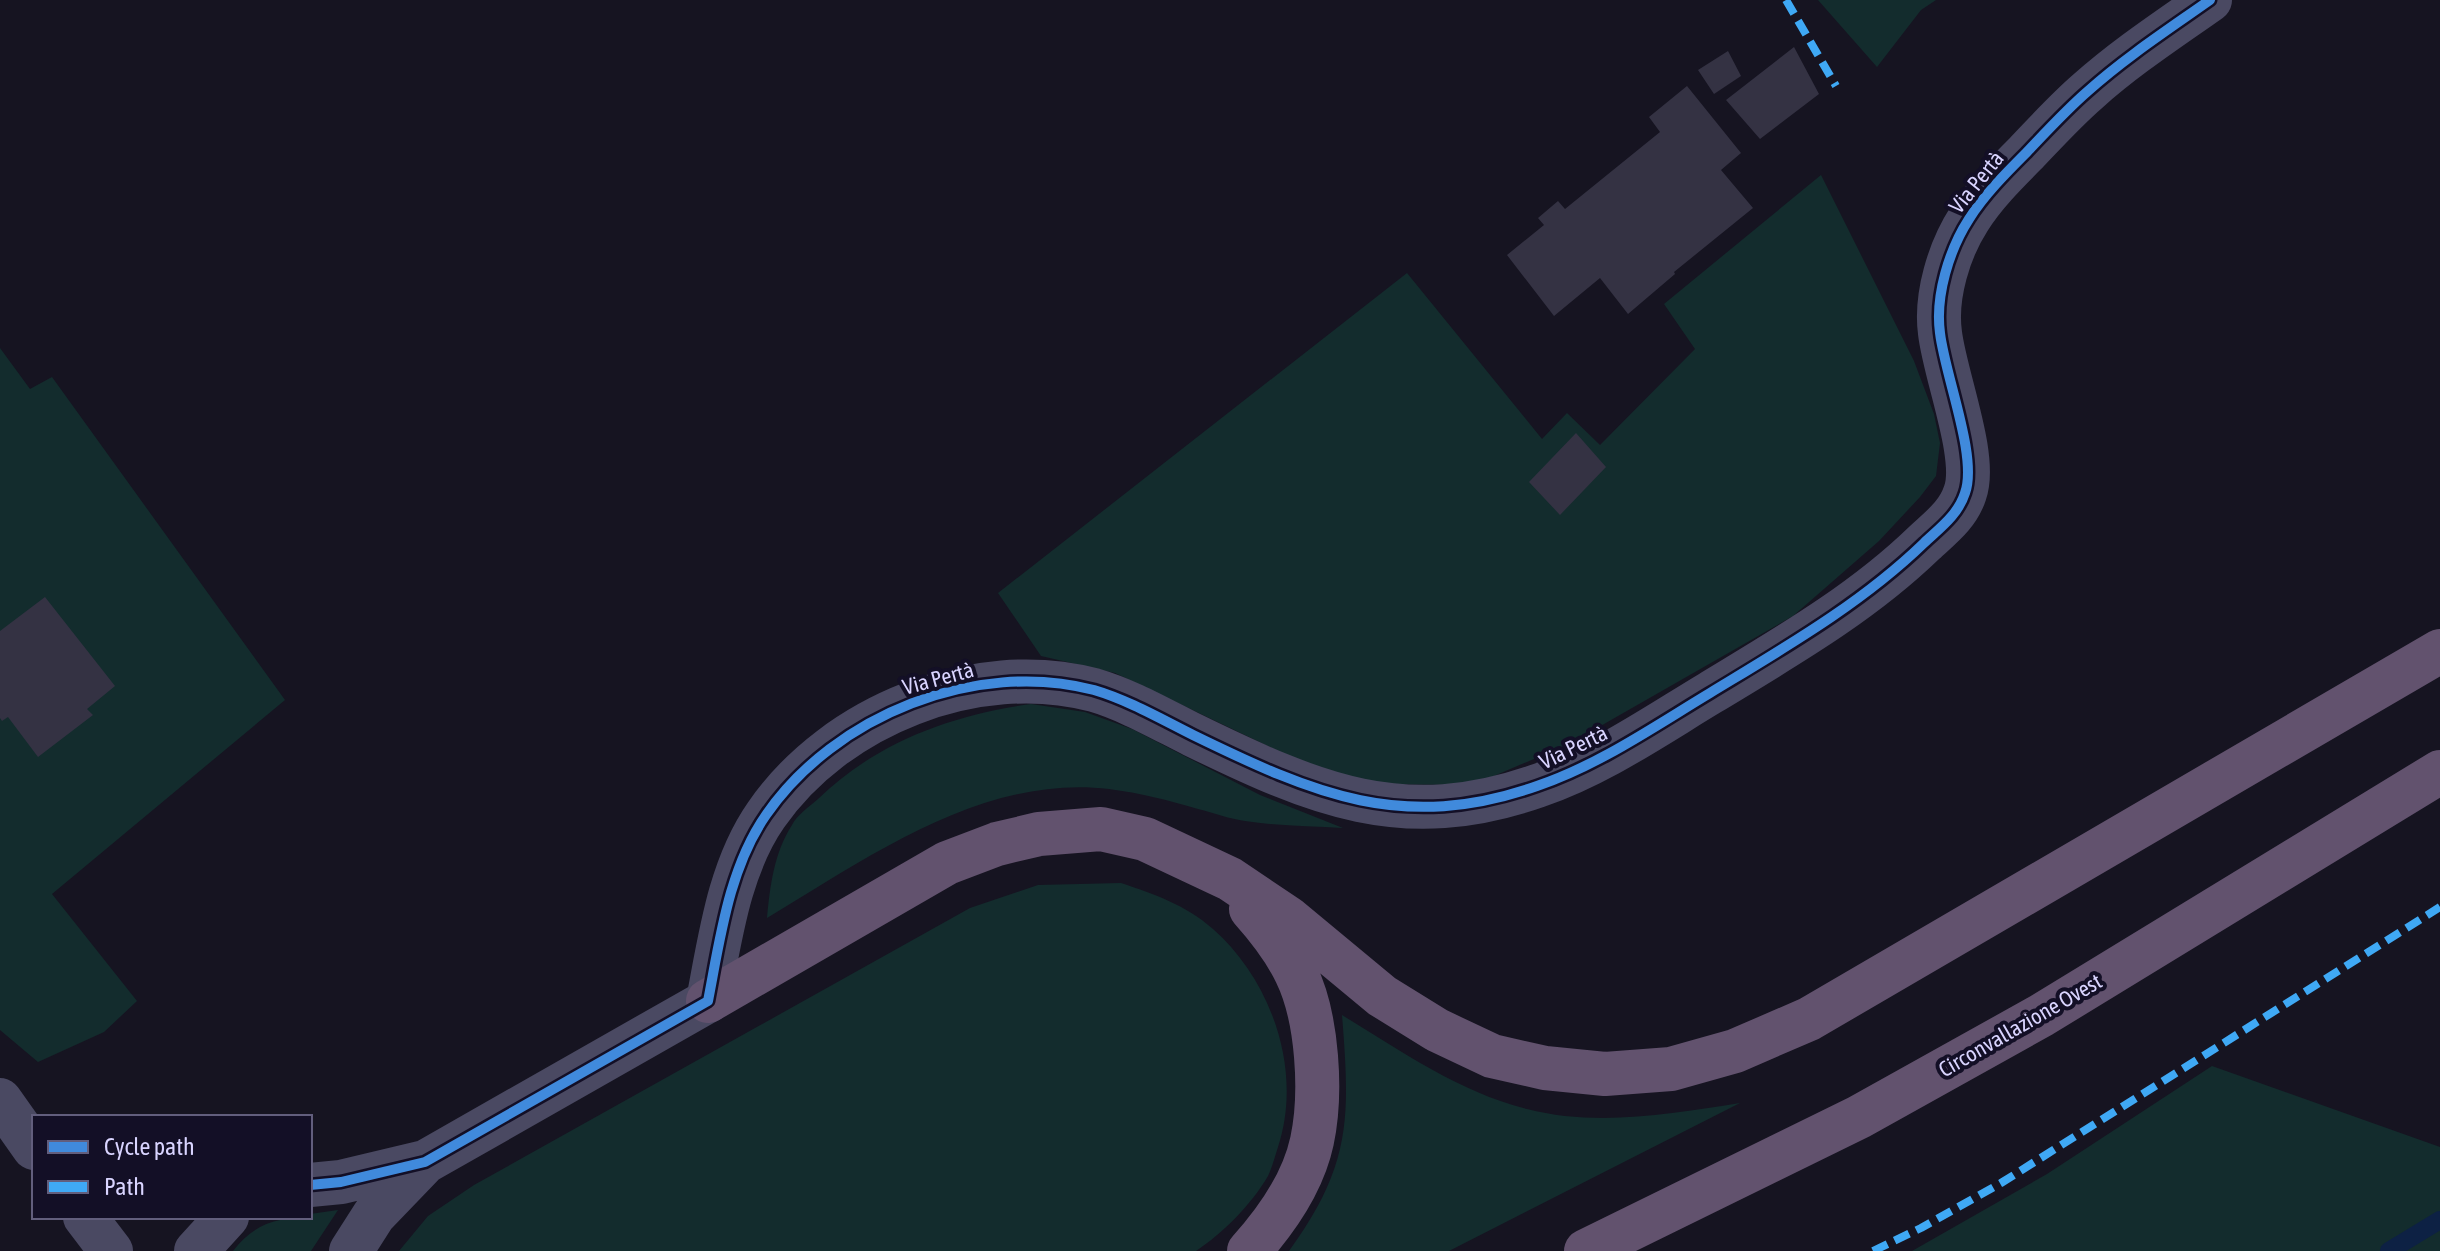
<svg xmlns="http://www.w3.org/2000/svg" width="2440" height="1251" font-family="'Asap Condensed',sans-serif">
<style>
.green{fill:#132c2d}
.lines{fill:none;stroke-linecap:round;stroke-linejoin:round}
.stream{stroke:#0d2144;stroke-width:18}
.building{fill:#343243}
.minor{stroke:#4a4962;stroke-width:44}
.tertiary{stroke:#4a4962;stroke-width:44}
.trunk{stroke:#62526e;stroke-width:44}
.quiet{stroke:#3fa9f5;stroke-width:8;stroke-dasharray:16 8;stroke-linecap:butt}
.cycleway-casing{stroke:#130f26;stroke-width:15}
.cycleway{stroke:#408adc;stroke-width:10}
.labels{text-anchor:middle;stroke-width:8;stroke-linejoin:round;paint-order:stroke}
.street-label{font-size:22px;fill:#d9d4ff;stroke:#130f26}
</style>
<rect width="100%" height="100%" fill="#161421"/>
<!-- green -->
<path class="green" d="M1818 0H1936L1921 10 1877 67Z
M1821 175 1914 361 1934 414 1940 443 1936 476 1920 497 1879 541 1793 616 1569 744 1473 785 1363 784 1291 757 1115 673 1041 656 998 593 1407 273 1542 439 1567 413 1600 445 1695 349 1664 304Z
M0 348 30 389 52 377 285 700 52 894 137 1001 104 1032 38 1062 0 1030Z
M1031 704 1085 712 1132 729 1260 795 1343 828C1311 826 1277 826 1245 821 1230 819 1214 813 1198 809 1168 800 1140 793 1109 789 983 774 869 857 767 918 770 886 774 853 792 825 797 815 809 807 818 799 877 742 951 715 1031 704Z
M1121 883C1154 894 1186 905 1213 929 1272 981 1303 1071 1278 1147 1275 1156 1272 1168 1268 1176 1251 1205 1223 1233 1196 1251H399L428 1216 474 1185 970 908 1038 885Z
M1342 1015C1401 1051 1459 1092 1527 1109 1596 1127 1671 1114 1740 1103L1449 1251H1289C1352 1164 1350 1117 1342 1015Z
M2212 1066 2440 1147V1251H1912L2047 1174Z
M338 1210 311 1251H233C253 1224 278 1217 310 1217V1214Z"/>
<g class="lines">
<!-- stream -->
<path class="stream" d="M2389 1251 2440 1220"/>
</g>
<!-- building -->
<path class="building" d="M1794 47 1819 94 1760 139 1726 100Z
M1728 51 1741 76 1714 94 1698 70Z
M1687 86 1741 153 1721 170 1753 208 1674 272 1675 274 1628 314 1600 278 1554 316 1507 255 1544 225 1538 218 1558 201 1565 209 1660 132 1649 117Z
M1576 433 1606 467 1560 515 1529 482Z
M45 597 115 686 87 709 93 715 38 757 8 717 2 721 0 718V631Z"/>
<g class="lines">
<!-- minor -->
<path class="minor" d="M708 1001C720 939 729 868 766 815 835 715 976 659 1094 690 1128 700 1161 719 1193 735 1314 794 1403 833 1537 786 1599 765 1655 726 1710 693 1784 648 1861 604 1924 543 1940 528 1958 515 1965 493 1978 457 1945 376 1940 333 1935 296 1949 250 1969 219 1984 195 2006 173 2026 153 2046 132 2066 110 2088 91 2126 57 2169 29 2210 0"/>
<!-- tertiary -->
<path class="tertiary" d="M0 1100 34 1148
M310 1185 341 1182 425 1162 708 1001
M85 1217 111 1251
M196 1251 227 1217
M351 1251 374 1215 425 1162"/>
<!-- trunk -->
<path class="trunk" d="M708 1001 947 863 997 844 1039 834 1101 829 1145 839 1230 879 1288 918 1382 996 1437 1030 1492 1056 1545 1068 1605 1074 1671 1069 1735 1051 1809 1019 2440 651
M1249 1251C1277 1220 1303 1183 1312 1141 1322 1094 1318 1018 1296 973 1285 950 1268 928 1251 909
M1586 1251 1859 1117 2042 1015 2440 772"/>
<!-- quiet -->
<path class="quiet" d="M1786 0 1836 86
M1873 1251 1921 1228 2001 1183 2440 907"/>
<defs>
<path id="cycleway" d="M310 1185 341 1182 425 1162 708 1001C720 939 729 868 766 815 835 715 976 659 1094 690 1128 700 1161 719 1193 735 1314 794 1403 833 1537 786 1599 765 1655 726 1710 693 1784 648 1861 604 1924 543 1940 528 1958 515 1965 493 1978 457 1945 376 1940 333 1935 296 1949 250 1969 219 1984 195 2006 173 2026 153 2046 132 2066 110 2088 91 2126 57 2169 29 2210 0"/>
</defs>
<!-- cycleway casing -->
<use href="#cycleway" class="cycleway-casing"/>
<!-- cycleway -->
<use href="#cycleway" class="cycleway"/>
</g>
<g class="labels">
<!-- street labels -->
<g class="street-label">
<text transform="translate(1976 182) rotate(-51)" y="8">Via Pertà</text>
<text transform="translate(938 678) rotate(-15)" y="8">Via Pertà</text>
<text transform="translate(1573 747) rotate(-26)" y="8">Via Pertà</text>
<text transform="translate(2020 1025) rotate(-30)" y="8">Circonvallazione Ovest</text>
</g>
</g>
<!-- legend -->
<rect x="32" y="1115" width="280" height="104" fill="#130f26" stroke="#625e7d" stroke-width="2"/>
<rect x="48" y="1141" width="40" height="12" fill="#408adc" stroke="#625e7d" stroke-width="2"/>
<text x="104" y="1155" font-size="24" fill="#d9d4ff">Cycle path</text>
<rect x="48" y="1181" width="40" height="12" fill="#3fa9f5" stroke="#625e7d" stroke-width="2"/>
<text x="104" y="1195" font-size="24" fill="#d9d4ff">Path</text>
</svg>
